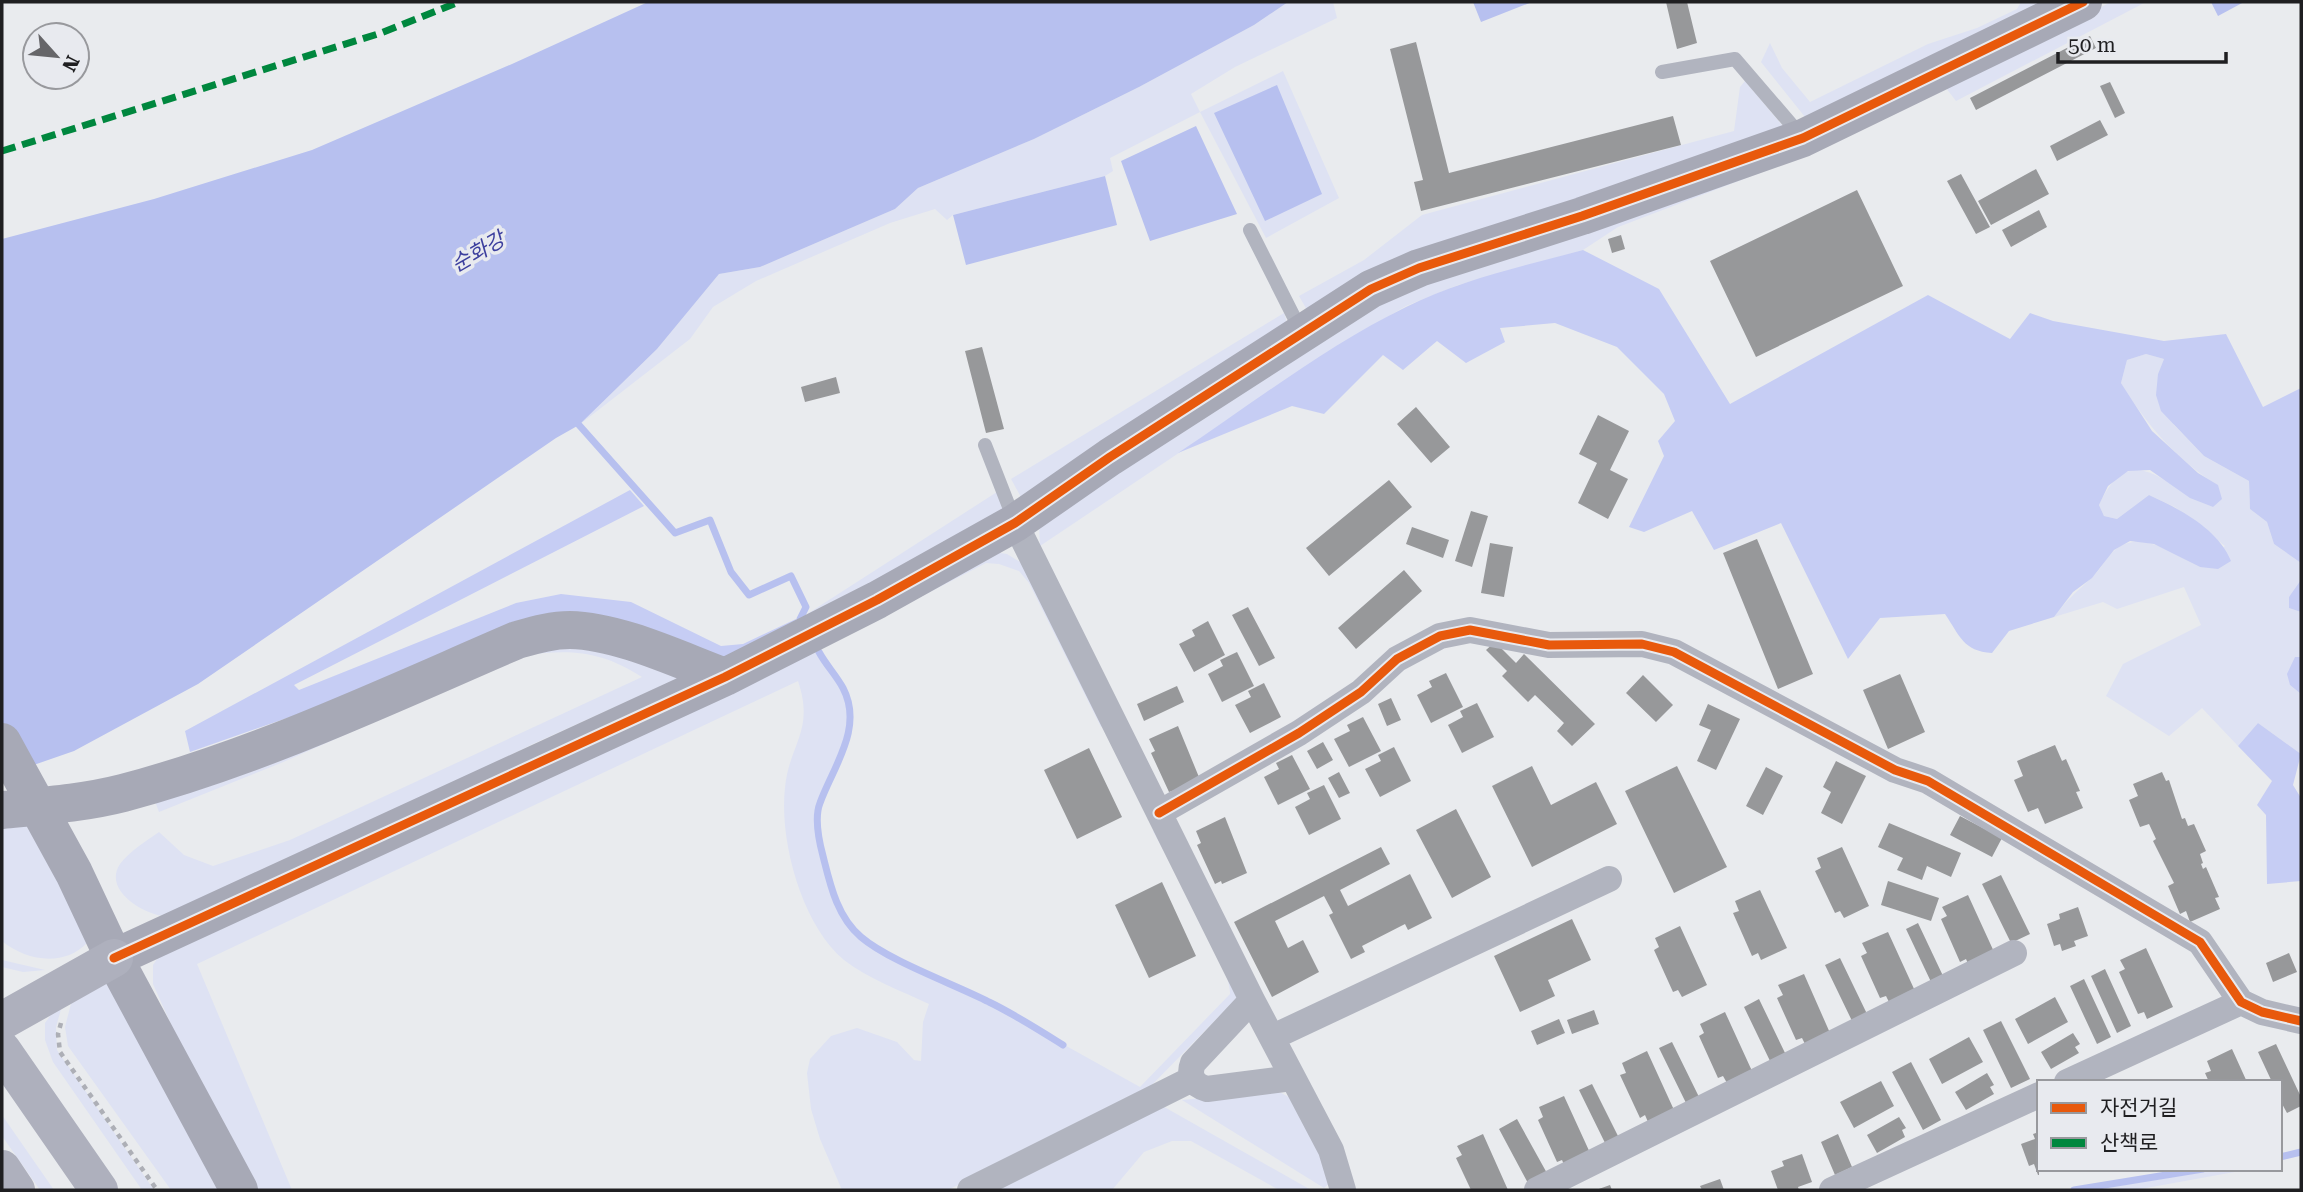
<svg xmlns="http://www.w3.org/2000/svg" width="2303" height="1192" font-family="'Roboto Serif','Noto Sans KR',serif">
<style>
.green{fill:#dee2f3}
.forest{fill:#c6cdf4}
.water{fill:#b7c0ef}
.lines{fill:none;stroke-linecap:round;stroke-linejoin:round}
.stream{stroke:#b7c0ef;stroke-width:7}
.building{fill:#97989a}
.path{stroke:#adafb6;stroke-width:4.5;stroke-dasharray:5 5;stroke-linecap:butt}
.lane{stroke:#b1b4bf;stroke-width:14}
.street{stroke:#b1b4bf;stroke-width:26}
.secondary{stroke:#a7a9b6;stroke-width:38}
.highway{stroke:#aeb0bd;stroke-width:38}
.quiet{stroke:#00873e;stroke-width:7;stroke-dasharray:14 7;stroke-linecap:butt}
.cycleway-casing{stroke:#e8eaef;stroke-width:13}
.cycleway{stroke:#e8590c;stroke-width:9}
.labels{text-anchor:middle;stroke-width:7;stroke-linejoin:round;paint-order:stroke}
.water-label{font-size:21px;font-style:italic;fill:#3c3f9e;stroke:#e8eaef}
</style>
<rect width="100%" height="100%" fill="#e9ebee"/>
<!-- green -->
<path class="green" d="M1288 2H1333L1337 18 1235 67 1191 94 1200 112 1283 71 1339 198 1266 238 1200 112 1110 158 1113 171 1105 176 953 215 947 220 935 209 890 223 756 281 713 307 690 339 579 425 657 349 719 274 760 267 895 209 918 188 1034 139 1139 87 1254 25Z
M2021 2H2058L1809 122 1761 62 1770 43 1782 68 1810 102 1928 44 1977 28 2017 9Z
M2111 2H2146L1956 101 1946 88Z
M1745 81 1787 131 1307 310 1299 296 1364 260 1422 215 1734 131 1740 87Z
M1778 166 1618 227 1583 250 1458 285 1406 306 1346 341 1040 546 1039 526 1047 515 1380 303 1436 275Z
M1284 313 1288 326 1022 499 1011 479Z
M2146 354 2164 359 2158 374 2174 425 2204 456 2249 481 2250 509 2267 522 2274 544 2301 563V584L2289 597V608L2301 612V657L2295 658 2290 685 2301 694V754L2258 723 2238 746 2202 708 2169 736 2106 696 2123 664 2201 625 2184 587 2117 609 2103 602 2054 617C2068 598 2075 594 2091 578 2101 570 2106 557 2116 549 2142 529 2175 555 2200 567L2225 546 2175 507 2149 495 2117 519 2104 516 2099 505C2132 434 2166 490 2213 507L2217 485C2176 459 2146 424 2121 383L2127 360Z
M997 492 1003 510 809 626 804 616Z
M993 552 1007 554 1030 568 1108 724 1101 727 1029 583 1019 571 999 564 986 563 818 650 842 690 849 717 840 754 816 807 818 843 825 874 843 918 859 938 878 950 991 1004 1140 1087 1230 994C1232 965 1169 862 1153 831L1164 834 1239 988 1237 998 1146 1091 948 1190H842L820 1139 811 1109 807 1073 810 1059 831 1036 857 1028 897 1042 914 1060 921 1061 923 1022 929 1004C902 991 868 979 844 960 802 925 779 841 785 788 789 744 815 731 798 681L197 964 292 1190H255L199 1087 153 984V965L163 950 813 645 975 554Z
M562 638 686 675 535 743 296 861 163 916C142 913 103 890 120 864 130 851 146 841 159 832L184 855 213 866 290 840 642 677C602 651 571 649 526 655L281 763 159 812 153 796Z
M29 820 87 943C64 967 26 961 2 941V823Z
M2 960 45 970 23 972 2 967Z
M105 980 224 1190H171L68 1046 65 1027 73 996Z
M65 995 56 1027 57 1050 154 1190H142L53 1062 45 1040V1023Z
M1275 1091C1309 1099 1324 1153 1330 1183L1324 1188 1182 1100Z
M1159 1104 1311 1190H1279L1191 1141H1172L1144 1152 1112 1190H985Z
M2 1115 54 1190H40L2 1136Z
M2222 1169H2251L2135 1190H2095Z"/>
<!-- forest -->
<path class="forest" d="M1583 250 1659 289 1730 404 1928 295 2010 339 2030 313 2053 321 2164 341 2226 334 2263 407 2301 388V563L2274 544 2267 522 2250 509 2249 481 2204 456 2161 411 2156 395 2158 374 2164 359 2146 354 2127 360 2121 383 2152 431 2198 473 2218 485 2222 499 2213 507 2190 498 2150 470 2128 471 2108 486 2099 505 2104 516 2117 519 2149 495C2180 509 2218 529 2231 561L2218 569 2200 567 2154 544 2130 541 2114 550 2092 578 2073 592 2054 617 2009 631 1992 653C1963 651 1960 636 1945 614L1880 618 1848 659 1781 523 1714 550 1692 511 1644 532 1629 527 1664 456 1658 441 1675 421 1664 394 1617 347 1555 323 1500 328 1505 342 1466 363 1437 341 1403 370 1383 355 1324 414 1292 406 1178 453C1252 404 1326 346 1406 307 1462 279 1524 266 1583 250Z
M630 490 644 506 294 685 299 690 516 603 561 594 631 602 721 646 743 644 796 619 799 632 728 659 638 625 287 718 190 752 185 731Z
M2301 580V612L2289 608V597Z
M2295 657H2301V694L2290 685 2287 674Z
M2258 723 2301 754 2293 785 2301 798V881L2267 884 2266 815 2257 805 2272 781 2238 746Z"/>
<!-- water -->
<path class="water" d="M648 2H1288L1254 25 1139 87 1034 139 918 188 895 209 760 267 719 274 657 349 579 425 556 438 198 684 74 751 2 776V239L154 199 312 150 512 64Z
M1473 2H1532L1481 22Z
M2211 2H2244L2218 16Z
M1277 85 1322 194 1265 221 1214 113Z
M1196 126 1237 214 1150 241 1121 161Z
M1105 176 1117 225 966 265 953 215Z"/>
<g class="lines">
<!-- stream -->
<path class="stream" d="M579 425 675 533 710 520 731 572 749 595 791 576 806 607 800 619 802 625
M819 652C826 665 836 675 843 688 864 728 833 767 820 803 814 818 819 841 823 856 830 884 837 917 861 937 889 961 954 984 989 1002 1014 1014 1039 1030 1063 1045
M2280 1157 2301 1152
M2074 1190 2203 1169"/>
</g>
<!-- building -->
<path class="building" d="M1666 2H1687L1697 43 1677 49Z
M2090 36 2096 48 1976 110 1970 98Z
M1416 42 1449 173 1673 116 1681 145 1421 211 1414 182 1423 180 1390 49Z
M2110 82 2125 113 2115 118 2100 86Z
M2100 120 2108 135 2057 161 2050 146Z
M2036 169 2049 194 1991 225 1978 201Z
M1961 174 1990 227 1976 234 1947 181Z
M1857 190 1903 286 1756 357 1710 261Z
M2039 210 2047 227 2011 247 2002 230Z
M1621 235 1625 249 1612 253 1608 239Z
M982 347 1004 429 986 433 965 351Z
M836 377 840 393 805 402 801 387Z
M1416 407 1450 447 1431 463 1397 424Z
M1598 415 1629 431 1610 470 1628 479 1608 519 1578 503 1597 463 1579 454Z
M1389 480 1412 507 1329 576 1306 548Z
M1471 511 1488 516 1472 567 1455 561Z
M1412 527 1449 540 1443 558 1406 544Z
M1757 539 1813 674 1778 689 1723 553Z
M1490 543 1513 547 1504 597 1481 593Z
M1404 570 1422 591 1356 649 1338 628Z
M1248 607 1275 658 1259 666 1232 615Z
M1208 621 1225 655 1194 672 1179 644 1195 636 1192 630Z
M1495 642 1516 663 1524 654 1595 724 1572 746 1557 731 1564 723 1535 695 1528 702 1502 676 1507 671 1486 650Z
M1237 652 1254 686 1222 702 1208 674 1223 666 1220 660Z
M1446 673 1463 707 1431 723 1417 695 1432 687 1429 681Z
M1900 674 1925 732 1888 749 1863 690Z
M1643 675 1673 705 1656 722 1626 693Z
M1264 683 1281 717 1250 733 1235 705 1251 697 1248 691Z
M1177 686 1184 702 1144 721 1137 704Z
M1391 698 1401 720 1387 726 1378 704Z
M1477 703 1494 737 1462 753 1448 725 1463 717 1460 711Z
M1708 704 1740 719 1716 770 1697 761 1711 730 1699 725Z
M1363 717 1381 751 1349 767 1334 739 1350 731 1347 725Z
M1178 726 1201 782 1169 792 1151 753 1155 751 1149 739Z
M1323 742 1333 760 1317 769 1307 751Z
M2055 745 2062 761 2066 759 2080 791 2076 792 2083 808 2045 824 2038 808 2028 812 2014 780 2023 776 2017 761Z
M1394 747 1411 781 1380 797 1365 769 1381 761 1378 755Z
M1089 748 1122 817 1077 839 1044 770Z
M1292 755 1310 789 1278 805 1264 777 1279 769 1276 763Z
M1836 761 1866 776 1842 824 1821 813 1831 792 1823 787Z
M1532 766 1551 805 1596 782 1617 824 1532 867 1492 786Z
M1677 766 1727 867 1674 893 1625 791Z
M1766 767 1783 776 1763 815 1746 806Z
M1339 772 1350 793 1339 798 1328 778Z
M2162 772 2166 781 2169 780 2182 819 2185 818 2188 826 2194 824 2206 851 2200 854 2203 863 2201 864 2203 869 2206 867 2219 897 2215 898 2220 909 2190 922 2186 911 2180 914 2168 886 2174 883 2153 841 2156 839 2149 824 2140 827 2129 800 2138 796 2133 784Z
M1324 785 1341 819 1309 835 1295 807 1310 799 1307 793Z
M1456 809 1491 877 1452 898 1416 830Z
M1960 816 2002 838 1992 857 1950 835Z
M1225 817 1247 873 1222 884 1221 881 1215 884 1197 845 1201 843 1196 831Z
M1889 823 1961 853 1951 877 1927 866 1922 880 1897 870 1903 858 1878 847Z
M1381 847 1390 864 1340 890 1348 906 1410 874 1432 918 1408 930 1405 924 1362 946 1365 952 1351 959 1329 915 1333 913 1324 896 1275 921 1288 948 1303 940 1319 972 1272 997 1234 922Z
M1842 847 1869 906 1844 918 1840 911 1835 913 1815 871 1821 868 1817 858Z
M2001 875 2030 934 2011 943 1982 884Z
M1888 881 1939 898 1931 921 1881 905Z
M1162 882 1196 956 1149 978 1115 905Z
M1760 890 1787 948 1761 960 1758 953 1752 956 1733 913 1739 911 1735 901Z
M1968 895 1995 954 1969 966 1966 959 1960 962 1941 919 1947 916 1942 907Z
M2078 907 2088 936 2074 941 2076 946 2062 951 2060 944 2054 946 2047 924 2060 919 2059 914Z
M1572 919 1591 960 1548 980 1555 996 1520 1012 1494 956Z
M1918 923 1944 978 1932 984 1906 929Z
M1680 926 1707 985 1682 997 1678 990 1673 992 1654 950 1659 947 1655 938Z
M1888 932 1915 991 1889 1002 1886 996 1880 998 1861 956 1867 953 1862 943Z
M2146 948 2173 1007 2147 1019 2144 1012 2138 1014 2119 972 2125 969 2120 960Z
M2289 953 2297 972 2273 982 2266 963Z
M1840 958 1868 1016 1853 1023 1825 965Z
M2105 969 2131 1026 2117 1033 2091 976Z
M1804 974 1830 1033 1805 1044 1802 1038 1796 1040 1777 998 1783 995 1778 985Z
M2084 979 2111 1037 2097 1044 2070 986Z
M2055 997 2068 1022 2028 1044 2015 1019Z
M1759 999 1786 1055 1771 1063 1744 1007Z
M1594 1010 1599 1024 1572 1034 1567 1020Z
M1725 1012 1752 1071 1727 1083 1723 1076 1718 1078 1699 1036 1704 1033 1700 1024Z
M1559 1019 1565 1033 1537 1045 1531 1031Z
M2001 1021 2030 1079 2011 1088 1983 1030Z
M2073 1033 2080 1044 2075 1047 2079 1053 2051 1069 2041 1052Z
M1969 1037 1983 1062 1942 1084 1929 1059Z
M1672 1042 1700 1099 1687 1105 1659 1048Z
M2276 1044 2301 1097V1106L2287 1113 2280 1100V1082H2272L2258 1052Z
M2232 1049 2247 1082H2209L2205 1073 2211 1071 2207 1061Z
M1647 1051 1674 1110 1648 1122 1645 1115 1640 1118 1620 1075 1626 1073 1622 1063Z
M1911 1062 1941 1120 1923 1130 1892 1072Z
M1987 1073 1994 1085 1990 1087 1994 1094 1966 1110 1955 1092Z
M1881 1081 1894 1106 1854 1128 1840 1102Z
M1592 1084 1620 1140 1607 1147 1579 1090Z
M1564 1096 1591 1155 1565 1167 1562 1160 1557 1162 1538 1120 1543 1117 1539 1107Z
M1899 1117 1906 1128 1902 1130 1905 1137 1877 1153 1867 1135Z
M1517 1119 1548 1175 1529 1185 1499 1129Z
M2039 1132V1175H2038L2034 1164 2029 1166 2021 1144 2035 1139 2033 1134Z
M1483 1134 1508 1190H1471L1456 1158 1462 1155 1457 1146Z
M1838 1134 1852 1167 1835 1175 1821 1142Z
M1802 1154 1812 1182 1798 1187 1799 1190H1778L1771 1171 1784 1166 1782 1161Z
M1720 1179 1724 1190H1702L1700 1186Z
M1610 1185 1612 1190H1596Z"/>
<g class="lines">
<!-- path -->
<path class="path" d="M61 1023 58 1034 60 1052 157 1190"/>
<!-- lane -->
<path class="lane" d="M1662 72 1735 59 1802 137
M1250 230 1301 331
M985 445 1015 522"/>
<!-- street -->
<path class="street" d="M1015 523 1252 1000 1331 1150 1343 1190
M1159 813 1299 733 1361 692 1397 659 1440 636 1470 630 1549 645 1642 644 1674 652 1895 770 1928 781 2200 942 2241 1002 2262 1012 2301 1021
M1252 1000 1193 1063C1188 1076 1193 1085 1207 1089L1292 1078
M1273 1037 1609 879
M2067 1082 2241 1002
M970 1190 1192 1079
M1537 1190 2014 953
M1832 1190 2039 1095"/>
<!-- secondary -->
<path class="secondary" d="M2 742 74 873 114 958 239 1190
M2 810C42 806 84 803 123 793 259 757 389 695 517 640 535 635 552 630 570 630 619 631 679 660 725 677
M114 958 725 677 877 600 1015 523 1110 457 1371 289 1419 268 1582 216 1803 138 2083 2"/>
<!-- highway -->
<path class="highway" d="M2 1021 114 958
M2 1050 99 1190
M2 1169 16 1190"/>
<!-- quiet -->
<path class="quiet" d="M2 151 381 33 459 2"/>
<defs>
<path id="cycleway" d="M1159 813 1299 733 1361 692 1397 659 1440 636 1470 630 1549 645 1642 644 1674 652 1895 770 1928 781 2200 942 2241 1002 2262 1012 2301 1021
M114 958 725 677 877 600 1015 523 1110 457 1371 289 1419 268 1582 216 1803 138 2083 2"/>
</defs>
<!-- cycleway casing -->
<use href="#cycleway" class="cycleway-casing"/>
<!-- cycleway -->
<use href="#cycleway" class="cycleway"/>
</g>
<g class="labels">
<!-- water labels -->
<g class="water-label">
<text transform="translate(478 252) rotate(-30)" y="7">순화강</text>
</g>
</g>
<!-- border -->
<rect width="2303" height="1192" fill="none" stroke="#1f1f21" stroke-width="7"/>
<!-- legend -->
<rect x="2037" y="1080" width="245" height="91" fill="#e8eaef" stroke="#98999d" stroke-width="2"/>
<rect x="2051" y="1103" width="35" height="10" fill="#e8590c" stroke="#98999d" stroke-width="2"/>
<text x="2100" y="1115" font-size="21" fill="#1f1f21">자전거길</text>
<rect x="2051" y="1138" width="35" height="10" fill="#00873e" stroke="#98999d" stroke-width="2"/>
<text x="2100" y="1150" font-size="21" fill="#1f1f21">산책로</text>
<!-- north arrow -->
<g transform="translate(56 56) rotate(117)"><circle r="33" fill="#e8eaef" stroke="#98999d" stroke-width="2"/>
<path d="M0-5L12 26L0 18L-12 26Z" fill="#666669"/>
<text y="-10" font-size="19" font-weight="bold" text-anchor="middle" fill="#1f1f21">N</text>
</g>
<!-- scale -->
<path d="M2058 52v10h168v-10" fill="none" stroke="#1f1f21" stroke-width="3.5"/>
<text x="2068" y="52" font-size="21" fill="#1f1f21" stroke="#e8eaef" stroke-width="5" paint-order="stroke">50 m</text>
</svg>
